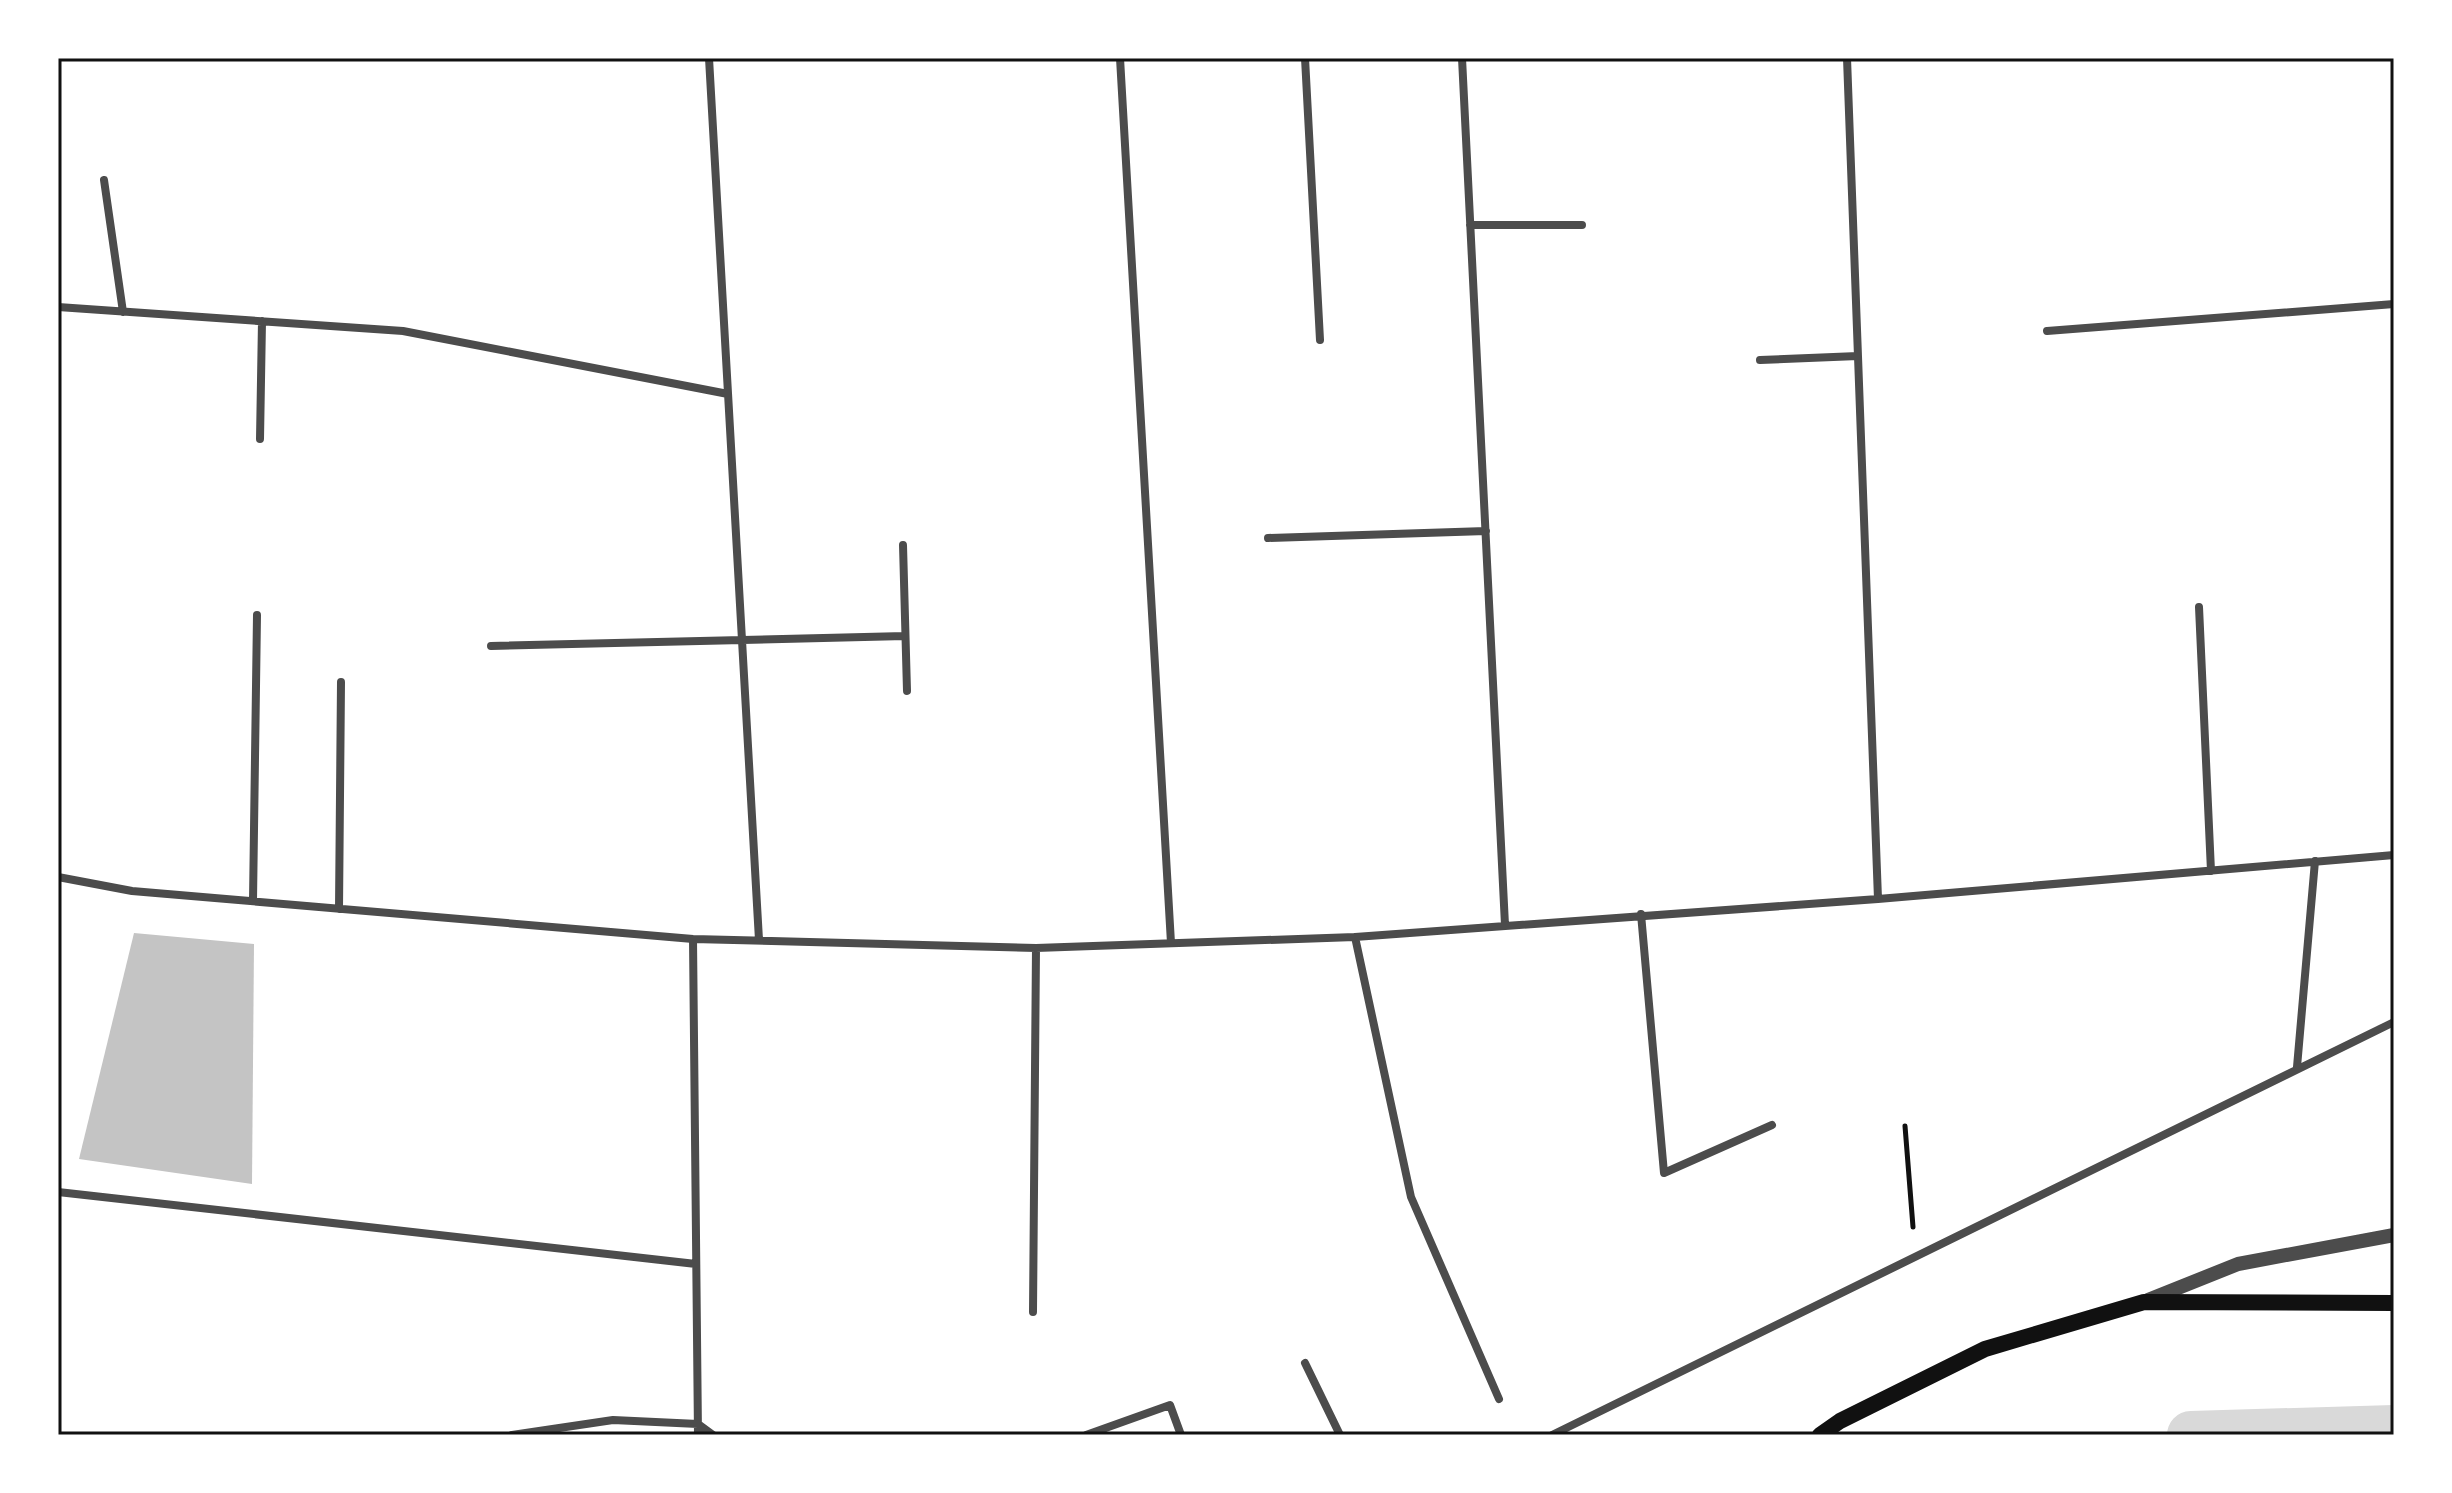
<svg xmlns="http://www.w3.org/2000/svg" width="2452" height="1493" font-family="'Roboto Condensed',sans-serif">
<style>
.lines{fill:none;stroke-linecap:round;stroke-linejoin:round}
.canal{stroke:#d9d9d9;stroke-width:48}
.building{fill:#c4c4c4}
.path{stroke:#111;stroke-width:5}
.minor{stroke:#4c4c4c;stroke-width:8}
.tertiary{stroke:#4c4c4c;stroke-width:14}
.secondary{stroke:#111;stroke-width:16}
.neatline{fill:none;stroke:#111;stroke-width:3}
</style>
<rect width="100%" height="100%" fill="#fff"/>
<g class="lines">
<!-- canal -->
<path class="canal" d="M2191 1435 2394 1429"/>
</g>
<!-- building -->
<path class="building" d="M134 933 254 944 252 1184 79 1159Z"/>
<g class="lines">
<!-- path -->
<path class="path" d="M1905 1126 1913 1227"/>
<!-- minor -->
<path class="minor" d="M709 58 759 940
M1120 58 1171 943
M1305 58 1320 340
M1462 58 1505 925
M1847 58 1878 899
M104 180 123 312
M1470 225H1582
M58 307 403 331 728 394
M2047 331 2394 304
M1760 360 1858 356
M260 439 262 321
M1268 538 1486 531
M903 545 907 691
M2199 607 2211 871
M491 646 905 636
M58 877 132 891 693 939 1036 948 1355 937 1878 899 2394 855
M253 901 257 615
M339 909 341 682
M1641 914 1664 1173 1772 1125
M1355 937 1411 1197 1499 1399
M693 939 698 1435
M2297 1067 2315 861
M58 1192 696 1264
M1033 1312 1036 948
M1305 1363 1340 1435
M512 1435 613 1420 698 1424 713 1435
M1086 1435 1170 1405 1181 1435
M1552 1435 2394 1022"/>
<!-- tertiary -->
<path class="tertiary" d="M2148 1300 2238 1264 2394 1235"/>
<!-- secondary -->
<path class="secondary" d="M1820 1435 1840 1421 1985 1349 2144 1302 2394 1303"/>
</g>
<!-- border -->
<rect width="2452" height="1493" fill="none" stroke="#ffffff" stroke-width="120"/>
<rect x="60" y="60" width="2332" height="1373" class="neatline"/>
</svg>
